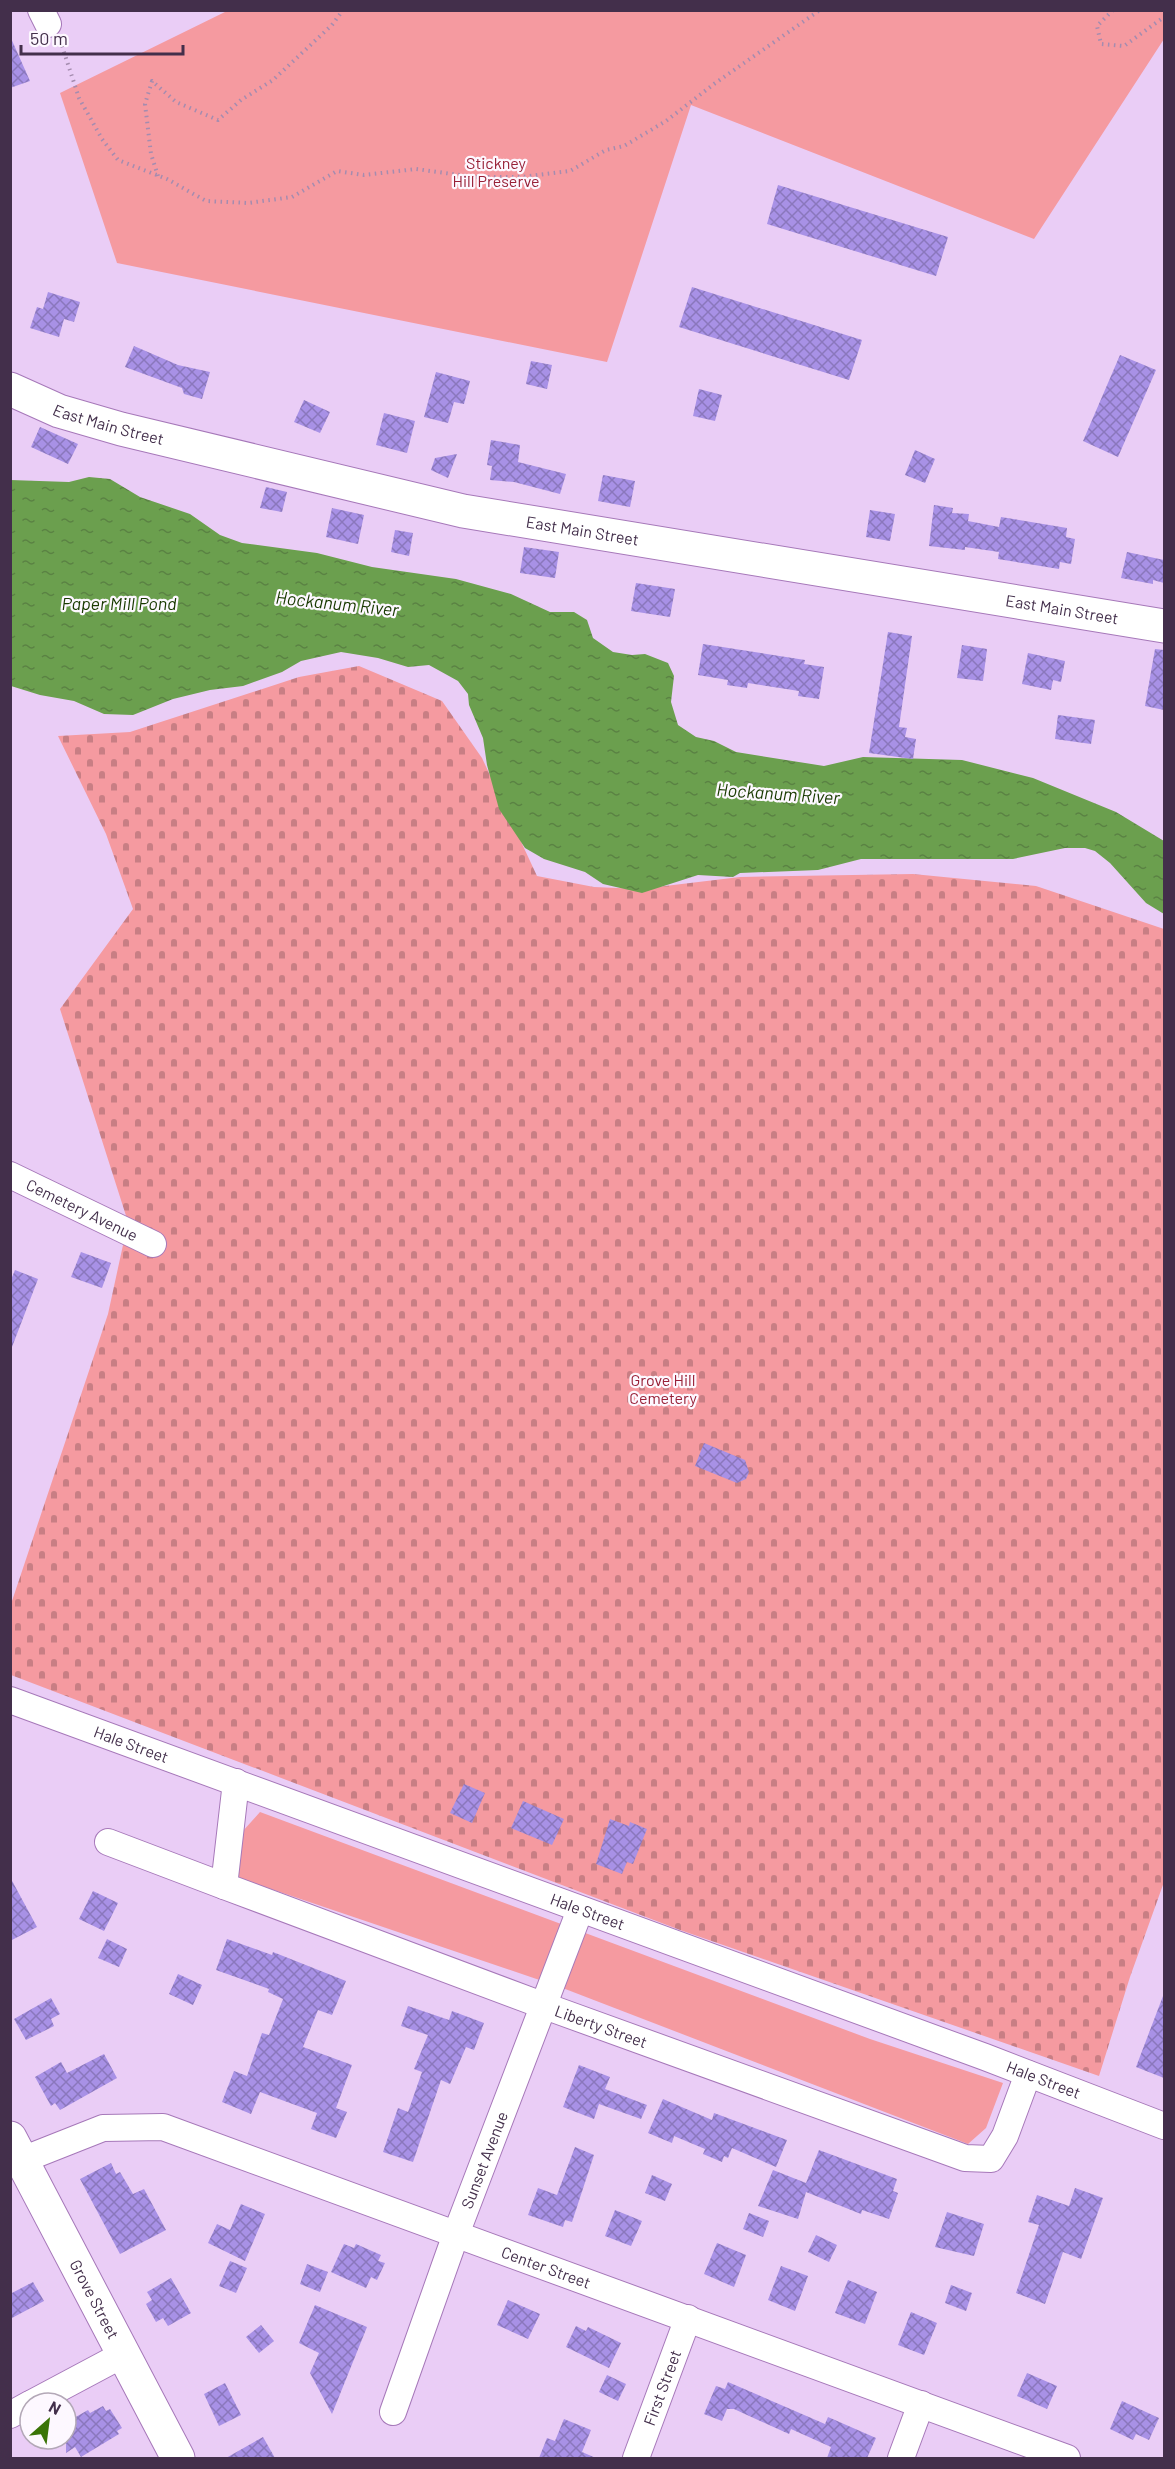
<svg xmlns="http://www.w3.org/2000/svg" width="1175" height="2469" font-family="Barlow,sans-serif">
<style>
.cemetery{fill:url(#cemetery-stones)}
.park{fill:#f59aa0}
.water{fill:url(#water-ripples)}
.building{fill:url(#building-cross-hatch)}
.lines{fill:none;stroke-linecap:round;stroke-linejoin:round}
.street-casing{stroke:#a678b9;stroke-width:28}
.secondary-casing{stroke:#a678b9;stroke-width:35}
.path{stroke:#a58caf;stroke-width:4;stroke-dasharray:1.5 4.5;stroke-linecap:butt}
.street{stroke:#fff;stroke-width:26}
.secondary{stroke:#fff;stroke-width:33}
.labels{text-anchor:middle;stroke-width:4.5;stroke-linejoin:round;paint-order:stroke}
.park-label{font-size:16px;fill:#982037;stroke:#fdf8ff}
.street-label{font-size:16px;fill:#432f4b;stroke:#fdf8ff}
.water-label{font-size:18px;font-style:italic;fill:#193a00;stroke:#fdf8ff}
</style>
<defs>
<pattern id="cemetery-stones" width="16" height="16" patternUnits="userSpaceOnUse" patternTransform="scale(1.5)"><rect width="16" height="16" fill="#f59aa0"/><path d="M2 7V4a2 2 0 0 1 4 0v3zM10 15v-3a2 2 0 0 1 4 0v3z" fill="#c87e84"/></pattern>
<pattern id="water-ripples" width="26" height="14" patternUnits="userSpaceOnUse" patternTransform="scale(1.5)"><rect width="26" height="14" fill="#6b9f4e"/><path d="M2 4q2-2 4 0t4 0M15 11q2-2 4 0t4 0" fill="none" stroke="#5a8243"/></pattern>
<pattern id="building-cross-hatch" width="8" height="8" patternUnits="userSpaceOnUse" patternTransform="scale(1.5)"><rect width="8" height="8" fill="#a891e6"/><path d="M0 0l8 8M0 8l8-8" fill="none" stroke="#8a77bc"/></pattern>
</defs>
<rect width="100%" height="100%" fill="#eacdf6"/>
<!-- cemetery -->
<path class="cemetery" d="M359 666 442 701 482 758 537 876 594 887 640 889 740 877 913 874 1036 886 1164 929V1882L1130 1977 1099 2076 680 1930 11 1675V1604L108 1314 128 1222 60 1009 133 909 106 834 58 736 130 732 299 677Z"/>
<!-- park -->
<path class="park" d="M229 10H1164V39L1034 239 691 105 607 362 117 263 60 93Z
M260 1812 870 2039 1003 2083 986 2128 968 2144 560 1987 233 1876V1842Z"/>
<!-- water -->
<path class="water" d="M89 477 110 479 140 497 190 514 220 535 242 543 317 553 372 567 456 579 511 594 550 612H574L587 620 593 638 613 652 632 655 645 654 668 663 674 676 671 702 678 725 696 737 714 741 736 752 824 766 863 757 962 760 1033 778 1116 812 1164 841V914L1146 903 1110 863 1095 851 1085 848H1065L1013 859H861L818 870 740 873 733 877 698 875 642 893 603 884 585 872 544 859 525 848 499 809 487 765 483 738 469 705 468 694 458 681 429 665 408 667 378 658 341 652 301 661 282 672 243 686 210 690 173 699 133 715 104 714 74 701 40 695 11 686 10 480 69 482Z"/>
<!-- building -->
<path class="building" d="M10 36 30 81 10 88Z
M778 185 948 237 936 276 767 224Z
M692 287 862 340 849 380 679 327Z
M48 292 80 302 74 322 64 319 59 337 30 328 37 307 43 309Z
M134 346 178 365 210 372 202 399 184 394 182 388 125 367Z
M1120 355 1156 370 1118 457 1083 441Z
M531 361 552 365 547 389 526 384Z
M436 372 470 381 464 404 454 402 448 423 424 417Z
M699 389 722 395 715 421 693 416Z
M304 400 330 412 320 433 294 422Z
M384 413 415 421 407 453 376 445Z
M40 427 78 444 68 464 31 447Z
M491 440 520 445 518 462 566 474 560 494 514 482 490 480 492 466 487 465Z
M915 450 935 459 925 483 905 475Z
M457 454 448 478 431 470 435 458Z
M603 475 635 481 630 507 598 501Z
M266 487 287 492 282 512 260 508Z
M934 505 953 508 952 513 969 514 968 521 999 527 1001 517 1067 528 1066 537 1075 539 1071 564 1060 562 1059 569 998 559 999 552 965 547V550L929 546Z
M332 508 364 515 358 544 326 537Z
M870 510 895 514 890 541 866 537Z
M395 530 413 533 409 556 391 552Z
M524 547 559 552 555 578 520 573Z
M1127 552 1164 560V583L1153 580V584L1121 578Z
M636 583 675 589 670 617 631 611Z
M888 632 912 636 899 727 907 728 905 737 916 739 913 759 869 753Z
M703 644 805 660 804 664 824 667 819 699 798 696 799 691 748 683 747 688 727 685 728 680 698 675Z
M962 645 987 649 983 681 957 678Z
M1155 649 1164 650V710L1145 706Z
M1028 653 1065 661 1061 682 1053 680 1051 690 1022 684Z
M1058 715 1095 720 1091 744 1055 739Z
M81 1252 111 1263 102 1288 71 1277Z
M15 1270 38 1279 12 1347 10 1282Z
M704 1443 745 1460 749 1472 746 1479 737 1483 695 1466Z
M464 1784 485 1793 472 1823 450 1813Z
M523 1801 564 1819 552 1845 511 1828Z
M610 1819 629 1826 630 1822 647 1829 633 1864 627 1862 622 1874 596 1864Z
M10 1877 37 1927 10 1941Z
M93 1891 118 1903 104 1931 79 1919Z
M107 1939 127 1949 119 1967 98 1958Z
M227 1939 272 1955 273 1952 346 1981 332 2015 318 2010 303 2047 352 2065 336 2108 347 2112 336 2138 311 2129 317 2113 260 2092 251 2114 222 2102 234 2071 247 2076 262 2033 269 2035 283 1999 268 1992 269 1989 216 1970Z
M178 1974 202 1985 193 2005 169 1994Z
M1163 1996H1164V2078L1136 2067Z
M51 1998 60 2014 51 2019 54 2026 26 2040 14 2019Z
M408 2006 449 2020 452 2011 484 2023 474 2050 466 2047 450 2084 441 2080 413 2162 383 2152 398 2108 408 2112 422 2072 414 2069 428 2035 401 2026Z
M104 2054 117 2078 60 2110 55 2103 51 2106 35 2077 61 2062 67 2073Z
M579 2065 610 2077 605 2089 647 2105 641 2119 599 2104 594 2119 563 2107Z
M663 2099 712 2120 714 2113 787 2140 776 2167 732 2148 728 2158 724 2156 722 2162 703 2154 705 2149 674 2136 672 2143 648 2133Z
M575 2147 594 2155 572 2222 565 2220 563 2227 528 2215 538 2188 557 2195Z
M819 2150 897 2179 893 2191 898 2193 889 2219 862 2210 861 2214 806 2192 798 2219 758 2206 773 2170 806 2183Z
M111 2163 116 2174 120 2172 133 2194 144 2189 166 2230 120 2254 80 2179Z
M652 2175 672 2184 665 2201 645 2193Z
M1075 2188 1103 2198 1081 2259 1063 2252 1045 2304 1016 2293 1039 2225 1028 2222 1037 2195 1069 2206Z
M241 2204 265 2214 245 2261 208 2243 217 2224 230 2230Z
M615 2210 642 2221 631 2246 605 2236Z
M947 2212 984 2224 974 2256 935 2247Z
M749 2213 769 2221 763 2237 743 2229Z
M816 2235 837 2245 829 2262 808 2252Z
M717 2243 746 2255 734 2287 704 2274Z
M344 2244 354 2248 356 2244 381 2255 378 2261 385 2263 377 2280 371 2277 366 2288 331 2272Z
M230 2261 247 2268 236 2293 219 2286Z
M307 2264 328 2272 320 2292 300 2284Z
M781 2266 808 2276 795 2311 768 2300Z
M171 2278 191 2313 168 2326 163 2318 156 2322 146 2304 152 2300 147 2292Z
M848 2280 877 2292 865 2324 835 2313Z
M33 2282 44 2301 10 2319V2294Z
M951 2285 972 2293 966 2311 945 2303Z
M508 2300 540 2314 528 2339 497 2325Z
M315 2305 367 2327 332 2414 310 2373 319 2353 299 2343Z
M911 2312 937 2323 924 2355 898 2345Z
M261 2325 274 2341 259 2353 246 2337Z
M576 2326 586 2331 588 2327 621 2343 609 2368 566 2347Z
M1027 2373 1057 2386 1047 2409 1017 2396Z
M607 2375 626 2384 618 2401 599 2392Z
M728 2382 825 2424 828 2417 876 2438 867 2458H827L831 2447 791 2429 789 2434 734 2409H727L722 2421 704 2414 716 2386 725 2389Z
M225 2383 241 2415 219 2426 204 2394Z
M1122 2401 1159 2418 1149 2440 1136 2434 1133 2440 1110 2429Z
M103 2406 106 2411 110 2409 122 2428 117 2431 119 2434 81 2457 75 2447 66 2453V2429L76 2422 74 2418 88 2410 90 2413Z
M564 2419 591 2430 582 2452 596 2458H539L547 2438 555 2441Z
M263 2437 275 2458H226Z"/>
<g class="lines">
<defs>
<g id="street">
<path d="M41 10 48 24"/>
<path id="s1" d="M10 1175 153 1244"/>
<path id="s2" d="M10 1700 985 2057 1164 2126"/>
<path id="s3" d="M236 1782 224 1886 542 2005 965 2158 991 2159 1005 2136 1028 2074"/>
<path d="M108 1842 224 1886"/>
<path id="s4" d="M22 2160 103 2128 163 2127 1067 2458"/>
<path d="M32 2403 124 2354"/>
<path id="s5" d="M393 2412 456 2234 580 1910"/>
<path d="M10 2415 30 2404"/>
<path id="s6" d="M636 2458 688 2318"/>
<path d="M901 2458 921 2404"/>
</g>
<g id="secondary">
<path id="s7" d="M10 389 59 411 121 429 463 511 1164 626"/>
<path id="s8" d="M10 2138 178 2458"/>
</g>
</defs>
<!-- street casing -->
<use href="#street" class="street-casing"/>
<!-- secondary casing -->
<use href="#secondary" class="secondary-casing"/>
<!-- path -->
<path class="path" d="M1113 10 1097 26 1101 44 1124 46 1164 17
M62 46 79 98 102 139 118 160 167 179 206 201 248 203 292 197 337 171 364 175 416 169 474 177H521L570 171 606 150 624 146 666 121 714 84 820 10
M158 176 151 154 145 104 152 81 176 102 218 120 241 100 273 80 332 25 343 10"/>
<!-- street -->
<use href="#street" class="street"/>
<!-- secondary -->
<use href="#secondary" class="secondary"/>
</g>
<g class="labels">
<!-- park labels -->
<g class="park-label">
<text x="496" y="169">Stickney<tspan x="496" dy="18">Hill Preserve</tspan></text>
<text x="663" y="1386">Grove Hill<tspan x="663" dy="18">Cemetery</tspan></text>
</g>
<!-- street labels -->
<g class="street-label">
<text dy="6" stroke="none"><textPath href="#s7" startOffset="105">East Main Street</textPath></text>
<text dy="6" stroke="none"><textPath href="#s7" startOffset="591">East Main Street</textPath></text>
<text dy="6" stroke="none"><textPath href="#s7" startOffset="1077">East Main Street</textPath></text>
<text dy="6" stroke="none"><textPath href="#s1" startOffset="80">Cemetery Avenue</textPath></text>
<text dy="6" stroke="none"><textPath href="#s2" startOffset="129">Hale Street</textPath></text>
<text dy="6" stroke="none"><textPath href="#s2" startOffset="615">Hale Street</textPath></text>
<text dy="6" stroke="none"><textPath href="#s3" startOffset="507">Liberty Street</textPath></text>
<text dy="6" stroke="none"><textPath href="#s2" startOffset="1101">Hale Street</textPath></text>
<text dy="6" stroke="none"><textPath href="#s5" startOffset="268">Sunset Avenue</textPath></text>
<text dy="6" stroke="none"><textPath href="#s4" startOffset="555">Center Street</textPath></text>
<text dy="6" stroke="none"><textPath href="#s8" startOffset="182">Grove Street</textPath></text>
<text dy="6" stroke="none"><textPath href="#s6" startOffset="75">First Street</textPath></text>
</g>
<!-- water labels -->
<g class="water-label">
<text x="119" y="610">Paper Mill Pond</text>
<text transform="translate(337 604) rotate(6)" y="6">Hockanum River</text>
<text transform="translate(778 794) rotate(4)" y="6">Hockanum River</text>
</g>
</g>
<!-- border -->
<rect width="1175" height="2469" fill="none" stroke="#432f4b" stroke-width="24"/>
<!-- north arrow -->
<g transform="translate(48 2421) rotate(28)"><circle r="28" fill="#fdf8ff" stroke="#b3a8b7" stroke-width="1.5"/>
<path d="M0-4.5L10 22L0 15L-10 22Z" fill="#3a7407"/>
<text y="-9" font-size="16" font-weight="bold" text-anchor="middle" fill="#432f4b">N</text>
</g>
<!-- scale -->
<path d="M21 45v9h162v-9" fill="none" stroke="#432f4b" stroke-width="3"/>
<text x="30" y="45" font-size="18" fill="#432f4b" stroke="#fdf8ff" stroke-width="4.5" paint-order="stroke">50 m</text>
</svg>
